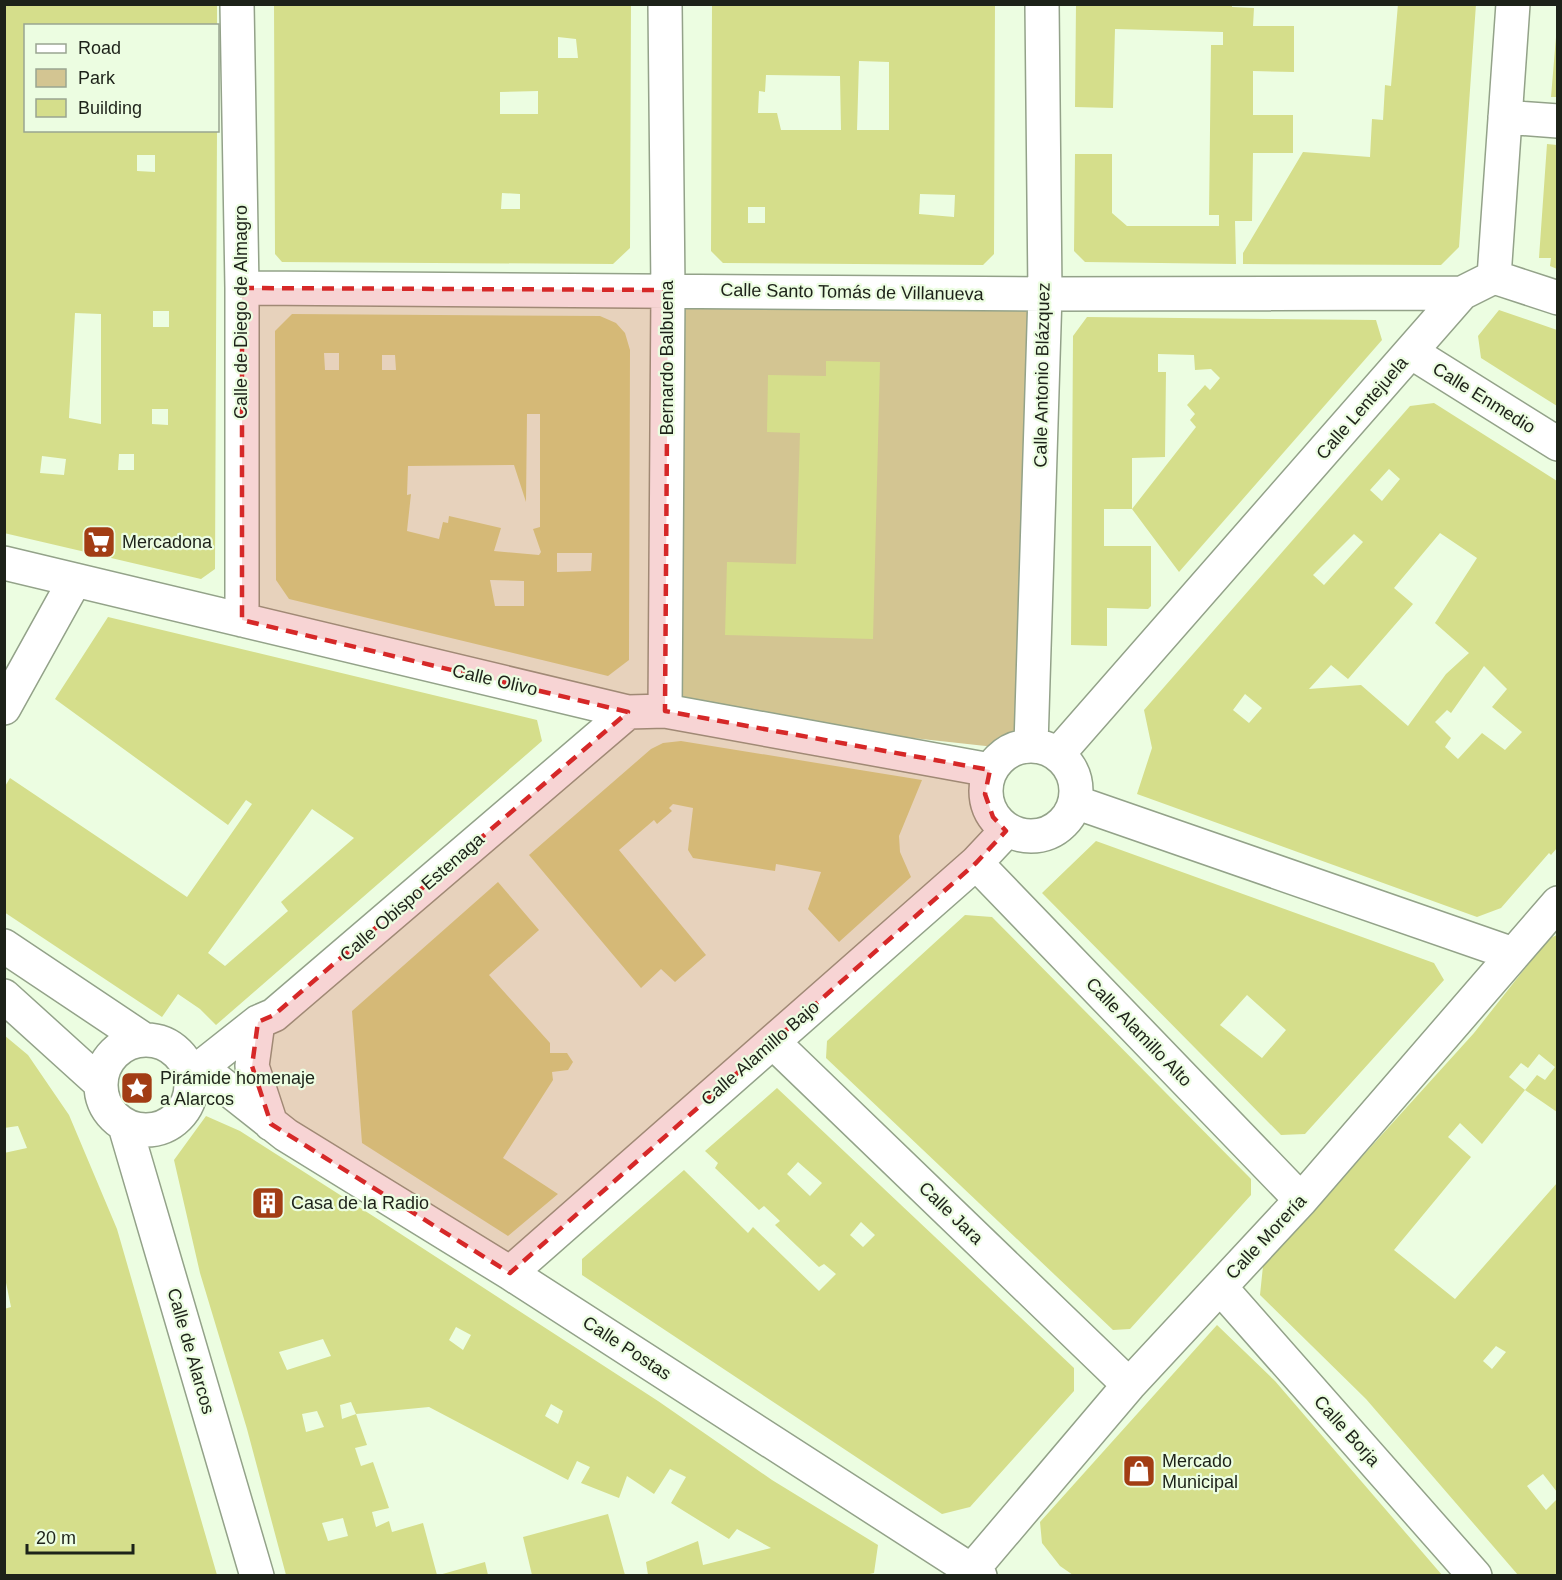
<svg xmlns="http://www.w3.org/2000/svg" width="1562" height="1580" font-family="Helvetica,sans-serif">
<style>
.green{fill:#d3c592}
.building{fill:#d5de8b;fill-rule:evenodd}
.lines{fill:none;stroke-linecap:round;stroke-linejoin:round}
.street-casing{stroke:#93a289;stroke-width:36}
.street{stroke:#fff;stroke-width:33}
.marked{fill:#d62828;fill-opacity:0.2;stroke:#d62828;stroke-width:4.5;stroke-dasharray:12 8;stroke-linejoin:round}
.labels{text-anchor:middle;stroke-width:4.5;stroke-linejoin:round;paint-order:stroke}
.street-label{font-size:18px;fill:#1d2219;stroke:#ecfde1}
.poi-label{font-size:18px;fill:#1d2219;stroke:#ecfde1;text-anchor:start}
</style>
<rect width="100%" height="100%" fill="#ecfde1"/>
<!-- green -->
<path class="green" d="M668 290 1045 294 1013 749 665 711Z"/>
<!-- building -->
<path class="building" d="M4 4H217V26H26V130H217L215 569 201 579 4 533ZM137 155H155V172L137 171ZM153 311H169V327H153ZM75 313 101 314V424L69 418ZM152 409H168V425L152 424ZM119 454H134V470H118ZM42 456 66 459 64 475 40 473Z
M274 4H631L630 248 613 264 282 262 275 254ZM558 37 576 39 578 58H558ZM538 91V114H500V92ZM502 193 520 194V209H501Z
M712 4H995L994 254 983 265 723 263 711 251ZM859 61 889 62V130H857ZM766 75 840 76 841 130H781L777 113H758L759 91 765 92ZM920 194 955 195 954 217 919 214ZM748 207H765V223H748Z
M1076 4H1232V7L1254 8 1253 26H1294V72L1253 71V115H1293V153H1253L1252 221H1235L1236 264 1085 262 1074 251 1075 154H1112V213L1127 226H1219V215H1209L1211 45H1223V32L1115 29 1113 108 1075 107Z
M1398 4H1476L1459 247 1441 265 1243 264V253L1303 152 1370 157 1372 119 1383 120 1385 85 1391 86Z
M1556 37H1557V97H1551Z
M1547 144 1557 145V269L1550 266 1551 258H1539Z
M1499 310 1557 330V406L1481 358 1478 336Z
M292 314 600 316 616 323 625 333 630 350 629 660 608 676 289 599 276 580 275 331ZM324 353H339V370H325ZM382 355H395L396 370H382ZM527 414H540V527L533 529 541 552 539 555 494 551 501 528 449 516 448 523 443 522 439 539 407 531 411 494 407 495 408 466 514 465 526 502ZM557 553H592L591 571 557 572ZM490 580 524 581V606H495Z
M1087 317 1376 320 1382 340 1179 572 1132 509H1104V546H1151V606L1148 609 1107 608V646L1071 645 1073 336ZM1158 354 1194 355 1195 370 1211 369 1220 378 1210 390 1205 385 1187 405 1195 414 1190 420 1196 427 1132 509V458L1165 457 1166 372H1158Z
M826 361 880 362 873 639 725 635 727 562 796 564 800 433 767 432 768 375 826 376Z
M1434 403 1557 481V848L1551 855 1549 853 1501 908 1477 917 1137 794 1152 748 1144 710 1410 406ZM1389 469 1400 479 1382 501 1370 490ZM1440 533 1477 558 1435 623 1469 653 1446 674 1408 726 1361 685 1309 689 1331 665 1348 679 1413 604 1394 588ZM1354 534 1363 542 1324 585 1313 575ZM1484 666 1507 689 1492 707 1522 732 1505 750 1482 733 1458 759 1445 747 1451 738 1435 722 1447 710 1451 713ZM1245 694 1262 708 1249 723 1233 710Z
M108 617 537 720 542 741 216 1025 200 1009 178 994 162 1017 4 912V788L10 778 187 897 252 804 246 800 228 825 55 699ZM312 809 354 838 281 902 288 911 225 966 208 953Z
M681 741 922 780 899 836 900 852 911 877 839 942 808 909 821 872 776 864 775 871 693 858 688 850 693 808 673 804 669 808 672 811 657 824 654 820 619 850 706 955 675 982 661 969 641 988 529 855 651 749 663 743Z
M1096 841 1434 963 1444 980 1305 1134 1281 1135 1042 893ZM1247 995 1286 1030 1262 1058 1220 1025Z
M498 882 539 930 489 975 550 1043V1053H567L573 1062 568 1070 552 1072 553 1080 503 1158 558 1194 508 1236 362 1143 352 1011Z
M965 915 992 917 1251 1179V1195L1130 1329 1113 1330 826 1058 827 1041Z
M1557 935V1112L1525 1090 1537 1075 1545 1080 1555 1067 1539 1054 1528 1068 1521 1063 1509 1077 1525 1090 1482 1144 1460 1123 1448 1137 1471 1157 1394 1250 1455 1299 1557 1183V1492L1543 1474 1527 1486 1546 1510 1557 1499V1575H1518L1366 1399 1260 1295 1263 1266 1474 1033 1548 939ZM1496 1346 1506 1352 1492 1369 1483 1361Z
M4 1035 28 1055 69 1115 117 1229 217 1575H4V1309L11 1307 4 1273V1153L27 1148 18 1126 4 1128Z
M777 1088 1074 1368V1391L970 1507 942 1514 582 1275V1259L684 1170 748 1233 753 1227 819 1291 836 1274 824 1264 819 1267 775 1225 780 1221 764 1206 759 1210 715 1168 718 1163 705 1151ZM798 1162 822 1183 810 1196 787 1174ZM861 1222 875 1235 863 1247 850 1235Z
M206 1116 240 1131 373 1216 658 1401 772 1480 878 1545 874 1573 865 1575H648L646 1562 698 1541 703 1565 771 1548 737 1529 729 1539 671 1503 686 1477 670 1469 654 1494 627 1476 619 1498 581 1483 590 1467 577 1461 568 1480 429 1407 356 1414 351 1402 340 1405 342 1419 356 1414 367 1445 355 1448 361 1466 373 1462 389 1508 372 1512 376 1527 389 1521 392 1532 423 1523 437 1575H286L247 1429 200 1273 174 1160ZM456 1327 471 1335 463 1350 449 1340ZM323 1339 331 1356 287 1370 279 1352ZM551 1404 563 1411 558 1424 545 1416ZM317 1411 324 1427 306 1432 302 1414ZM343 1518 348 1536 328 1541 322 1523Z
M1217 1325 1275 1381 1442 1575H1073L1060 1566 1042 1543 1040 1522Z
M608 1514 625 1575H532L523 1537Z
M485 1562 488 1575H439Z"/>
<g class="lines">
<defs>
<path id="street" d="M237 4 242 288V620
M1505 117 1558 121
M1494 277 1558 298
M242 288 1045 294 1462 293
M1411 352 1558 444
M4 563 628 712 665 711 990 770
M4 708 75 580
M665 711 668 290 665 4
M1031 745 1045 294 1042 4
M986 791a45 45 0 1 1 90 0a45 45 0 1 1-90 0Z
M1058 754 1462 293 1494 277 1513 4
M1075 802 1513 954
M976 863 1301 1200
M4 946 143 1039
M4 996 100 1083
M258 1022 252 1066 271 1124
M101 1085a45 45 0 1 1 90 0a45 45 0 1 1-90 0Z
M773 1042 1129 1385
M200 1067 286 1135 510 1273 980 1576
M191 1075 258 1022 274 1015 628 712
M125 1126 257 1576
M510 1273 976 863 1006 831
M1220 1287 1475 1576
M972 1570 1129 1385 1301 1200 1558 903"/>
</defs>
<!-- street casing -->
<use href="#street" class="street-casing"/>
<!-- street -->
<use href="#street" class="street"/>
</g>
<!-- marked area -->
<path class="marked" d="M242 288 668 290 665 711 990 770 985 794 993 817 1006 831 976 863 510 1273 271 1124 252 1066 258 1022 274 1015 628 712 242 620Z"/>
<!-- icons -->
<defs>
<symbol id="supermarket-square" viewBox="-11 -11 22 22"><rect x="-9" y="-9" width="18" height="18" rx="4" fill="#a23d14" stroke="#ecfde1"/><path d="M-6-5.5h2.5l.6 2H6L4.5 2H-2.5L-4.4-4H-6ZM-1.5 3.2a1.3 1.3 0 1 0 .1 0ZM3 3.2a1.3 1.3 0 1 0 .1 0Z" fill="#fff"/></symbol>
<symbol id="sight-square" viewBox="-11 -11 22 22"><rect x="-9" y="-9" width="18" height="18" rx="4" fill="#a23d14" stroke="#ecfde1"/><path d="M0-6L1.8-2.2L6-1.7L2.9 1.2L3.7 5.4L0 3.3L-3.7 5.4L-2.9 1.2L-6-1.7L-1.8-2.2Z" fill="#fff"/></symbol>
<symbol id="building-square" viewBox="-11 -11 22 22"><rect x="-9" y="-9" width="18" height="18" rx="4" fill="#a23d14" stroke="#ecfde1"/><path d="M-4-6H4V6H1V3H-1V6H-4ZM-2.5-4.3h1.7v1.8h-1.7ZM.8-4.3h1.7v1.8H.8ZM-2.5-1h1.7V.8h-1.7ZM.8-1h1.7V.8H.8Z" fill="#fff"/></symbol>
<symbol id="shop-square" viewBox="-11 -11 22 22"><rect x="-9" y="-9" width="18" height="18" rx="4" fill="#a23d14" stroke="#ecfde1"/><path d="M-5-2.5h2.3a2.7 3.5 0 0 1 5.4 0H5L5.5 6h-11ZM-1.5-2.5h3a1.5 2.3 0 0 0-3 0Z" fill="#fff"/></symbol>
</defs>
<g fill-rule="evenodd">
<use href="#supermarket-square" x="80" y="523" width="38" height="38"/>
<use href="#sight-square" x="118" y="1069" width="38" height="38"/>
<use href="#building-square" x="249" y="1184" width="38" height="38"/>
<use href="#shop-square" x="1120" y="1452" width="38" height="38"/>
</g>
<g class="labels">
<!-- street labels -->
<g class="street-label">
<text transform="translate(852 292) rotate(1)" y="6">Calle Santo Tomás de Villanueva</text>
<text transform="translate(241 312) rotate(-90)" y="6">Calle de Diego de Almagro</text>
<text transform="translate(667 358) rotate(-90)" y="6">Bernardo Balbuena</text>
<text transform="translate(1042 375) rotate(-89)" y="6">Calle Antonio Blázquez</text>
<text transform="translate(1484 398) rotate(32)" y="6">Calle Enmedio</text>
<text transform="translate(1362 408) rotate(-49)" y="6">Calle Lentejuela</text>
<text transform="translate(495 680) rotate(13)" y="6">Calle Olivo</text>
<text transform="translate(412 897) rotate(-41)" y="6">Calle Obispo Estenaga</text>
<text transform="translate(1139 1032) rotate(46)" y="6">Calle Alamillo Alto</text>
<text transform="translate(760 1053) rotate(-41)" y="6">Calle Alamillo Bajo</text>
<text transform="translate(951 1213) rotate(44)" y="6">Calle Jara</text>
<text transform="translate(1266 1237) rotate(-47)" y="6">Calle Morería</text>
<text transform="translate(627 1348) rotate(33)" y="6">Calle Postas</text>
<text transform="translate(191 1351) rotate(74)" y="6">Calle de Alarcos</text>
<text transform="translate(1347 1431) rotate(48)" y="6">Calle Borja</text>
</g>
<!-- poi labels -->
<g class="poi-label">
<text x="122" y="548">Mercadona</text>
<text x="160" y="1084">Pirámide homenaje<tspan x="160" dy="21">a Alarcos</tspan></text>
<text x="291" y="1209">Casa de la Radio</text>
<text x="1162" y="1467">Mercado<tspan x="1162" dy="21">Municipal</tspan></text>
</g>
</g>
<!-- border -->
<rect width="1562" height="1580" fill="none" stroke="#1d2219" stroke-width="12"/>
<!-- legend -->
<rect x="24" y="24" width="195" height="108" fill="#ecfde1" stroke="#99a591" stroke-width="1.5"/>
<rect x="36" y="44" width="30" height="9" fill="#ffffff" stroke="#99a591" stroke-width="1.5"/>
<text x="78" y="54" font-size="18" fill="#1d2219">Road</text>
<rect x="36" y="69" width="30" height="18" fill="#d3c592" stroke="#99a591" stroke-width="1.5"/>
<text x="78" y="84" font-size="18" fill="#1d2219">Park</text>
<rect x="36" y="99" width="30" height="18" fill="#d5de8b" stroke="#99a591" stroke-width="1.5"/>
<text x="78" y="114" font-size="18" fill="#1d2219">Building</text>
<!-- scale -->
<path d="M27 1544v9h106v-9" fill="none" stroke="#1d2219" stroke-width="3"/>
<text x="36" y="1544" font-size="18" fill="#1d2219" stroke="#ecfde1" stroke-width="4.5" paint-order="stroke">20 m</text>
</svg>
